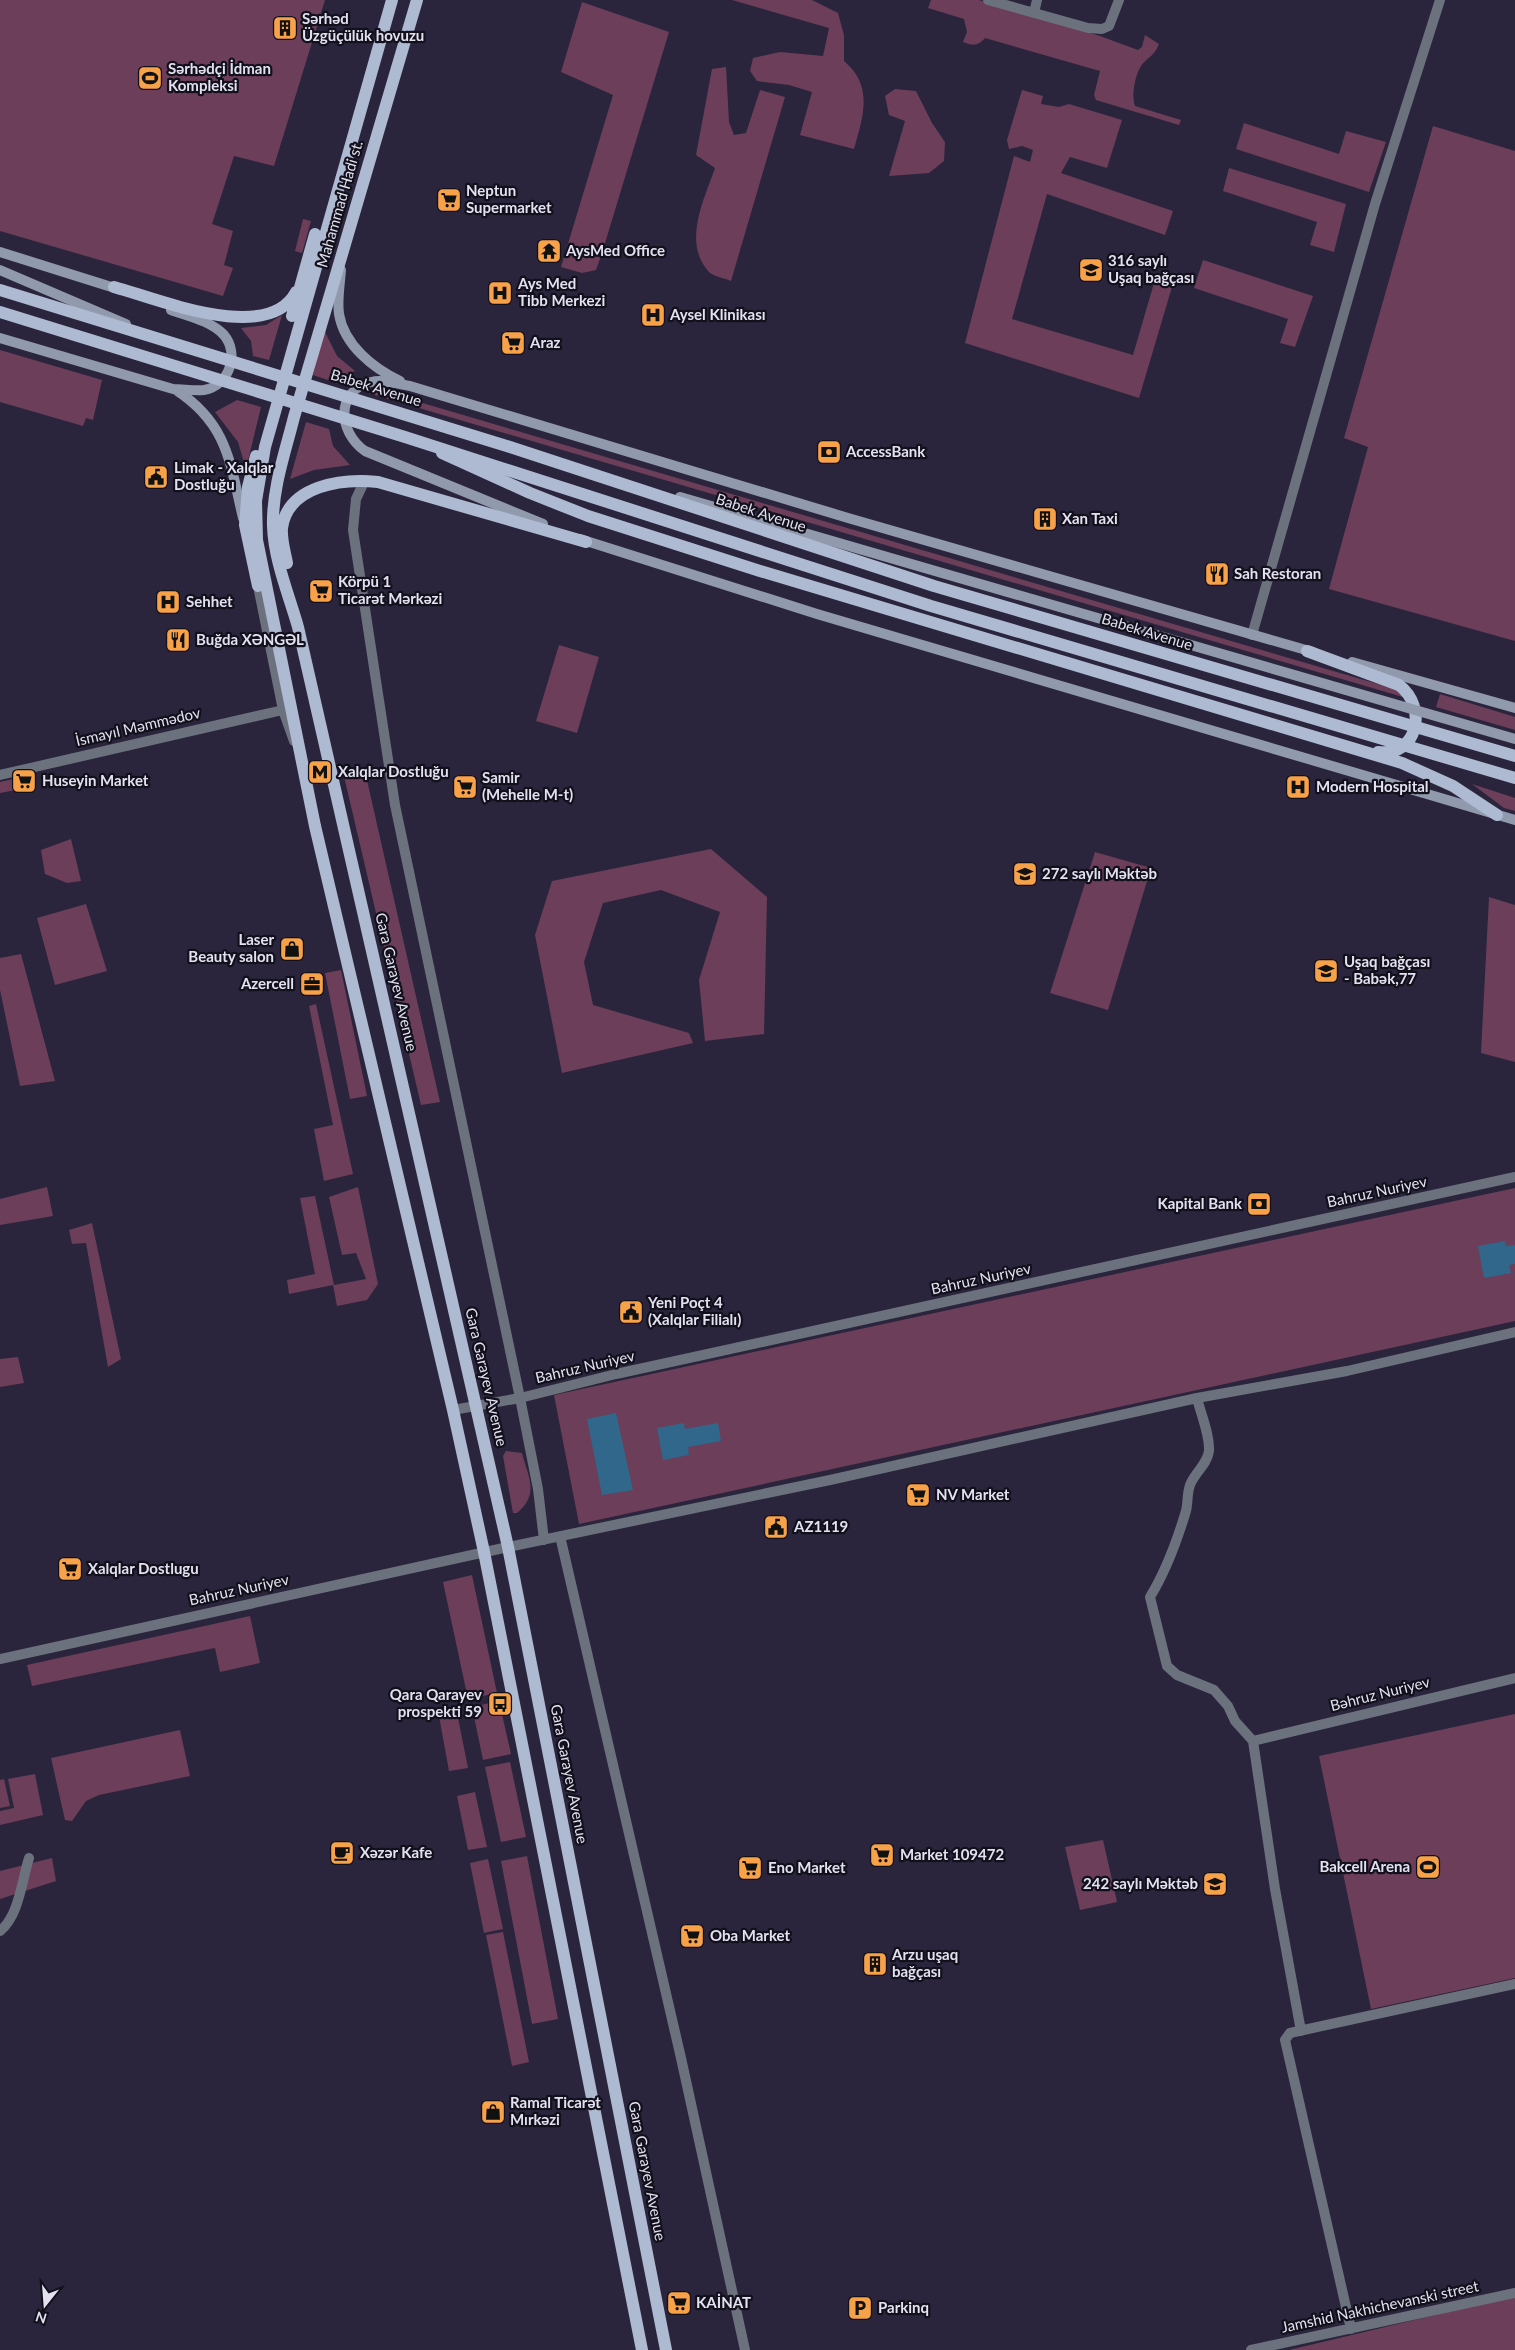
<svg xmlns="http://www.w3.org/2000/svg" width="1515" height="2350" font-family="Lato,sans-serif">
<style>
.green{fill:#6c3e59}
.water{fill:#30678b}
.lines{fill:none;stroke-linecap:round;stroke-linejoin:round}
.street{stroke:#6b717d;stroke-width:10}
.secondary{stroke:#919aad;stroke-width:10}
.primary{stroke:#aeb9d2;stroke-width:12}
.secondary-bridge{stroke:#919aad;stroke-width:10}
.primary-bridge{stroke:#aeb9d2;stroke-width:12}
.labels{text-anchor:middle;stroke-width:4.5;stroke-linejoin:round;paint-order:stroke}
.poi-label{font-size:15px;font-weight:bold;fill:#e3e1f1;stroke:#12101b;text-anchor:start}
.street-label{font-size:15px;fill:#e3e1f1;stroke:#12101b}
</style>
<rect width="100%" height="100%" fill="#2a253d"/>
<!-- green -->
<path class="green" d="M0 0H325L274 166 234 156 212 224 233 231 224 265 233 268 223 296 0 231Z
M732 0H812L838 13 844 35V61C874 86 863 117 854 149L800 135 812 92 789 85 757 81 750 71 753 58 780 52 823 56 829 28Z
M931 0H979L1100 36 1138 50 1142 47 1145 35 1159 44C1154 57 1148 56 1141 66 1135 76 1131 95 1135 106L1181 120 1179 125 1096 100 1094 95 1100 71 985 38C978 46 973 46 963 42L967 32 964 19 928 8Z
M582 2 669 32 602 253 596 270 582 273 561 267 613 95 561 72Z
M726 67 729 122 734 135 746 133 760 90 785 97 731 281C725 278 714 277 709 272 682 242 704 200 715 168L696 155 712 69Z
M895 89 916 91 932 123 945 142 944 161 929 173 889 176 905 121 889 115 885 96Z
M1022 90 1043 96 1041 104 1059 107 1069 104 1122 120 1107 168 1070 157 1061 173 1173 211 1165 235 1047 194 1012 319 1133 355 1154 283 1172 287 1139 398 965 343 1014 156 1030 162 1033 150 1022 146 1009 149 1007 140Z
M1244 123 1339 154 1346 131 1386 142 1369 192 1236 149Z
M1433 126 1515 151V641L1329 589 1368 447 1344 438Z
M1229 168 1346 204 1334 252 1310 245 1317 222 1223 191Z
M303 219 311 221 302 253 295 251Z
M1203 260 1313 296 1295 347 1280 343 1288 319 1194 288Z
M282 315 269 360 253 356 251 341 241 328 266 325Z
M324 330 337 356 355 371 340 377 337 383 313 375Z
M0 350 102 380 93 420 86 418 83 426 0 402Z
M375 389 1340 673 1402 691 1403 697 368 393Z
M237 400 261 407 246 469 238 442 215 412Z
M306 422 329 429 333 446 350 465 314 470 290 479Z
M559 645 599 657 577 733 536 721Z
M1440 694 1515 717V730L1436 707Z
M364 767 440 1102 421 1105 343 772Z
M14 779 16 790 0 793V782Z
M1472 784 1515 798V811L1504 808Z
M71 839 81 881 67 883 45 874 41 850Z
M711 849 767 897 764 1034 705 1041 699 980 720 912 661 890 603 903 584 962 593 1005 689 1033 693 1043 562 1073 535 935 552 881Z
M1095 852 1151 868 1108 1010 1050 993Z
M1489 897 1515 905V1062L1481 1053Z
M86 904 107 971 55 985 37 918Z
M21 954 55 1081 20 1086 0 990V958Z
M341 970 367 1096 350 1099 325 973Z
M316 1004 353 1174 324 1181 314 1129 333 1125 309 1006Z
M47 1187 53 1216 0 1225V1199Z
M358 1187 378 1284 367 1300 337 1306 333 1285 289 1294 287 1280 315 1274 300 1198 315 1196 334 1285 366 1279 356 1253 342 1255 329 1197Z
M1515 1188V1321L579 1524 554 1395Z
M92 1223 121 1359 108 1367 86 1243 72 1244 69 1230Z
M18 1357 24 1383 0 1387V1359Z
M506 1451 522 1453C528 1477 540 1494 517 1513H513L503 1456Z
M472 1575 497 1693 468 1699 443 1582Z
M250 1616 260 1663 220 1672 215 1648 32 1686 27 1665Z
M499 1701 511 1754 483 1760 472 1707Z
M457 1713 468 1768 449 1771 439 1716Z
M1515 1714V1978L1371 2009 1319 1756Z
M180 1730 190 1776 99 1795 86 1801 72 1821 65 1820 51 1758Z
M510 1762 526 1837 501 1842 485 1767Z
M35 1774 43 1815 0 1825V1811L14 1808 8 1779Z
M4 1779 10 1806 0 1808V1780Z
M475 1792 487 1847 468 1850 457 1796Z
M1103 1840 1117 1902 1080 1910 1065 1847Z
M527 1856 558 2019 532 2024 501 1861Z
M52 1858 56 1881 0 1899V1871Z
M488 1859 503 1929 484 1933 470 1863Z
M503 1932 529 2062 512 2066 486 1935Z
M1515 2296V2350H1289Z"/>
<!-- water -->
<path class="water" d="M1505 1241 1506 1246 1515 1245V1264L1509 1265 1511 1273 1484 1278 1478 1246Z
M616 1413 633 1490 602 1495 587 1419Z
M684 1423 685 1429 718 1423 721 1441 688 1447 689 1455 663 1460 657 1428Z"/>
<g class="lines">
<!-- street -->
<path class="street" d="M988 0 1088 28 1102 29 1109 26 1119 0
M1034 13 1037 0
M365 480 356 499 353 530 395 805 520 1398 538 1489 544 1540
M259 591 283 710 294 741
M1252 635 1375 204 1440 0
M0 775 283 710
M1197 1398C1201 1415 1210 1435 1209 1451 1207 1465 1195 1472 1190 1485 1187 1493 1188 1503 1186 1511 1177 1541 1166 1571 1150 1597L1167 1666 1177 1675 1214 1690 1228 1706 1235 1721 1253 1741 1275 1889 1301 2031
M453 1410 520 1398 616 1374 1515 1177
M560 1536 681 2058 745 2350
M0 1659 508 1547 830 1480 1197 1398 1347 1371 1515 1332
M1253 1741 1515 1678
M0 1931C19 1916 22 1880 29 1858
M1351 2329 1285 2040 1290 2033 1515 1984
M1251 2350 1515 2293"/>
<!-- secondary -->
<path class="secondary" d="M0 252 121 290
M0 270 126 324
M341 270C340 284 337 300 339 314 344 345 373 368 400 381
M0 338 173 389C183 389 194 391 204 390 229 386 240 354 224 335 211 321 188 316 171 310
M176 390C228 424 230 463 243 518
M543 524 365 451C338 432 335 391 371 382 384 379 397 384 410 386L848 518 1313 652
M580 539 817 614 1515 820
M1352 662 1515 708"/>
<!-- primary -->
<path class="primary" d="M392 0 265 447 256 501 257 540 315 826 453 1410 484 1552 642 2350
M417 0 294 417C285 453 272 489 273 526 274 560 289 595 298 627L508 1547 666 2350
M114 287C158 299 268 345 296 292
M292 316 315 234
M442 453 530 493 588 516 760 571 1402 763 1453 786 1497 815
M256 456 248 487 245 525 258 586
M287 563C285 552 281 540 282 528 288 485 343 478 378 482L586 542
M1307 651 1399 685C1428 707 1418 757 1378 752"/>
<!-- secondary-bridge -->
<path class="secondary-bridge" d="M680 497 1515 739"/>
<!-- primary-bridge -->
<path class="primary-bridge" d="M0 290 510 447 934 586 1515 756
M0 312 405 437 931 606 1515 778"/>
</g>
<!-- icons -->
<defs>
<symbol id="building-square" viewBox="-11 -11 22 22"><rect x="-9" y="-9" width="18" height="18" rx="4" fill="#f7a149" stroke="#12101b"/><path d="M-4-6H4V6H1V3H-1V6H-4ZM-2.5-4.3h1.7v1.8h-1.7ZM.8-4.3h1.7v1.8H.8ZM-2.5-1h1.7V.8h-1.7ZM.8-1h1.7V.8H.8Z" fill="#111"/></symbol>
<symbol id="stadium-square" viewBox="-11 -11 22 22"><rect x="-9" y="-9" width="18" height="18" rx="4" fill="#f7a149" stroke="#12101b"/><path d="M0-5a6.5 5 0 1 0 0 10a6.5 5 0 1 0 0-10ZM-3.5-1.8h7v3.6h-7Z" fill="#111"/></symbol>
<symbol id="supermarket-square" viewBox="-11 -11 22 22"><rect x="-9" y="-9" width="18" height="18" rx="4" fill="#f7a149" stroke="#12101b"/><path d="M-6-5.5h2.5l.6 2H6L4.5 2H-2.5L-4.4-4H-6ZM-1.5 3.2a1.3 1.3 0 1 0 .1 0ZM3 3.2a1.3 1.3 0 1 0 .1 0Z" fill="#111"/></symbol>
<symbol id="temple-square" viewBox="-11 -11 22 22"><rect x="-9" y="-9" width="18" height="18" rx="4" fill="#f7a149" stroke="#12101b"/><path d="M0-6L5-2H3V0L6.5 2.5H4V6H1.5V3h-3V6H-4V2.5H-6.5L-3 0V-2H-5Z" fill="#111"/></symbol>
<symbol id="school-square" viewBox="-11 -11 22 22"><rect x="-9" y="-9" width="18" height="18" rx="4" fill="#f7a149" stroke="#12101b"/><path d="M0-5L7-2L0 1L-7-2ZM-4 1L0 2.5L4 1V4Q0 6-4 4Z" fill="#111"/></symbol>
<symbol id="hospital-square" viewBox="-11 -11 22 22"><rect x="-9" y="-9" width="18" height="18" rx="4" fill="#f7a149" stroke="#12101b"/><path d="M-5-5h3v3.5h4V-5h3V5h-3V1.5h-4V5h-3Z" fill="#111"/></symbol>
<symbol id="bank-square" viewBox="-11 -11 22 22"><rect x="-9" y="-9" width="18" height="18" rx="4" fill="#f7a149" stroke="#12101b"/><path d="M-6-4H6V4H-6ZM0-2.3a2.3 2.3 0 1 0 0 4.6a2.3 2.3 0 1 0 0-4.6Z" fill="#111"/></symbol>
<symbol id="civic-square" viewBox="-11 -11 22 22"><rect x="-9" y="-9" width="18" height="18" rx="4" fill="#f7a149" stroke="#12101b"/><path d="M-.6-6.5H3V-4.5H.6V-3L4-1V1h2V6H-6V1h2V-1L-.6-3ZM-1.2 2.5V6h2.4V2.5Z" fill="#111"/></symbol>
<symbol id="restaurant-square" viewBox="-11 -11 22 22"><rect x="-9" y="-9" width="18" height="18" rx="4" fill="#f7a149" stroke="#12101b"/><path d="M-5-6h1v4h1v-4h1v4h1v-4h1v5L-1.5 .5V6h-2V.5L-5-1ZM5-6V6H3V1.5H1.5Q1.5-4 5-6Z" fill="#111"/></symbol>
<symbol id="metro-square" viewBox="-11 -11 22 22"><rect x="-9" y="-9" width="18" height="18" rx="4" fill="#f7a149" stroke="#12101b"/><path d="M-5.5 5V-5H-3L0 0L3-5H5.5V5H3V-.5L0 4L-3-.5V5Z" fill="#111"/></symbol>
<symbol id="shop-square" viewBox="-11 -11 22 22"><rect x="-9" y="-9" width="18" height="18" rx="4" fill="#f7a149" stroke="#12101b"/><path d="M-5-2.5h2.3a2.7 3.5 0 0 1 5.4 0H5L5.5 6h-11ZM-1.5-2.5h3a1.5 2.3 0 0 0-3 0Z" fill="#111"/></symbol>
<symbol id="office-square" viewBox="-11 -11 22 22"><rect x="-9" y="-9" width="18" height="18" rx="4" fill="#f7a149" stroke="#12101b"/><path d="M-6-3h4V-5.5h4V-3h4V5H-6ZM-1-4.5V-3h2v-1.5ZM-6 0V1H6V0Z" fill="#111"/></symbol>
<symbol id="bus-square" viewBox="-11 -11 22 22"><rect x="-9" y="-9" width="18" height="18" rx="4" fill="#f7a149" stroke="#12101b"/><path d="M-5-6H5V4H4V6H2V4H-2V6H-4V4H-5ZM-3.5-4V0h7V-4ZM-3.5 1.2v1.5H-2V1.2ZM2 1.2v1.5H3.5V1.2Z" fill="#111"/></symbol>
<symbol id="cafe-square" viewBox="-11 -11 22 22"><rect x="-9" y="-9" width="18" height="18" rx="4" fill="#f7a149" stroke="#12101b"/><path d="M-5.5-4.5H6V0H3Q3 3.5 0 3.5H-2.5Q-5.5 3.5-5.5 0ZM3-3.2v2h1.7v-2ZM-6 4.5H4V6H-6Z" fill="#111"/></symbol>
<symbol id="parking-square" viewBox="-11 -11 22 22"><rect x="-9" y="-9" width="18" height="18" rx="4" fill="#f7a149" stroke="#12101b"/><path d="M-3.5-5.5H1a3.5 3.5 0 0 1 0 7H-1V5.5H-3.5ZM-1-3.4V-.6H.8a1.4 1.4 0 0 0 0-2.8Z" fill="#111"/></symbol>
</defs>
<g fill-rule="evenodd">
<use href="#building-square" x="271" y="14" width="28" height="28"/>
<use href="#stadium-square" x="136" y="64" width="28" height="28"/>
<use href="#supermarket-square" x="435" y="186" width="28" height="28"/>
<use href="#temple-square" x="535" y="237" width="28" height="28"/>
<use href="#school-square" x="1077" y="256" width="28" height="28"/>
<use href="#hospital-square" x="486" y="279" width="28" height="28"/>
<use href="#hospital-square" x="639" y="301" width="28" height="28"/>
<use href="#supermarket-square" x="499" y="329" width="28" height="28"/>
<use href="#bank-square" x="815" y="438" width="28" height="28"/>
<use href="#civic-square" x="142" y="463" width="28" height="28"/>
<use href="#building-square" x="1031" y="505" width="28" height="28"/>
<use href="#restaurant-square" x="1203" y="560" width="28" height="28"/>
<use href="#supermarket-square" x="307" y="577" width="28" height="28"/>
<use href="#hospital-square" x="154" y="588" width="28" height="28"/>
<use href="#restaurant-square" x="164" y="626" width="28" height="28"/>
<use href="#metro-square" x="306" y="758" width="28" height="28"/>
<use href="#supermarket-square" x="10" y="767" width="28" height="28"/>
<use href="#supermarket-square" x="451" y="773" width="28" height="28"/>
<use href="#hospital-square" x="1284" y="773" width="28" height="28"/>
<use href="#school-square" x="1011" y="860" width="28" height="28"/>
<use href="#shop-square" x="278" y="935" width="28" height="28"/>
<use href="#school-square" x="1312" y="957" width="28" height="28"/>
<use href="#office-square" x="298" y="970" width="28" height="28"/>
<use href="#bank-square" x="1245" y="1190" width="28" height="28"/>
<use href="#civic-square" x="617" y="1298" width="28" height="28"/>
<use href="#supermarket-square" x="904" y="1481" width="28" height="28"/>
<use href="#civic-square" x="762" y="1513" width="28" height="28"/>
<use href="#supermarket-square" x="56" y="1555" width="28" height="28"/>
<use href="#bus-square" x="486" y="1690" width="28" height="28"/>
<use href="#cafe-square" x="328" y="1839" width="28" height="28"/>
<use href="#supermarket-square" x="868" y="1841" width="28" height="28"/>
<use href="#stadium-square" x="1414" y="1853" width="28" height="28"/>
<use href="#supermarket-square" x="736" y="1854" width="28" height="28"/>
<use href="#school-square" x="1201" y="1870" width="28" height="28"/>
<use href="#supermarket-square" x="678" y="1922" width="28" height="28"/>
<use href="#building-square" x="861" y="1950" width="28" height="28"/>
<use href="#shop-square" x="479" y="2098" width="28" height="28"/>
<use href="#supermarket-square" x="665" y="2289" width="28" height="28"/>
<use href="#parking-square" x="846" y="2294" width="28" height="28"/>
</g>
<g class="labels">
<!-- poi labels -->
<g class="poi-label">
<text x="302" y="24">Sərhəd<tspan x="302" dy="17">Üzgüçülük hovuzu</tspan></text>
<text x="168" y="74">Sərhədçi İdman<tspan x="168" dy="17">Kompleksi</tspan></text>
<text x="466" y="196">Neptun<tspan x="466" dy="17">Supermarket</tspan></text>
<text x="566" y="256">AysMed Office</text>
<text x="1108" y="266">316 saylı<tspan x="1108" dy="17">Uşaq bağçası</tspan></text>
<text x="518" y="289">Ays Med<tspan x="518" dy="17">Tibb Merkezi</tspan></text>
<text x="670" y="320">Aysel Klinikası</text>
<text x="530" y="348">Araz</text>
<text x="846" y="457">AccessBank</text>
<text x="174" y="473">Limak - Xalqlar<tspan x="174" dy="17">Dostluğu</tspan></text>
<text x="1062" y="524">Xan Taxi</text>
<text x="1234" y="579">Sah Restoran</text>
<text x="338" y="587">Körpü 1<tspan x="338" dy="17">Ticarət Mərkəzi</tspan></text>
<text x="186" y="607">Sehhet</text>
<text x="196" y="645">Buğda XƏNGƏL</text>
<text x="338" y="777">Xalqlar Dostluğu</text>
<text x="482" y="783">Samir<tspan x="482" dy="17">(Mehelle M-t)</tspan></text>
<text x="42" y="786">Huseyin Market</text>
<text x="1316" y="792">Modern Hospital</text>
<text x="1042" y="879">272 saylı Məktəb</text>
<text x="274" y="945" text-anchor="end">Laser<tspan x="274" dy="17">Beauty salon</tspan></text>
<text x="1344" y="967">Uşaq bağçası<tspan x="1344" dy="17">- Babək,77</tspan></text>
<text x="294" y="989" text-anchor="end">Azercell</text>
<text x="1242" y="1209" text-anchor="end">Kapital Bank</text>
<text x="648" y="1308">Yeni Poçt 4<tspan x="648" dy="17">(Xalqlar Filialı)</tspan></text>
<text x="936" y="1500">NV Market</text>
<text x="794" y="1532">AZ1119</text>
<text x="88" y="1574">Xalqlar Dostlugu</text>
<text x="482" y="1700" text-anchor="end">Qara Qarayev<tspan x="482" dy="17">prospekti 59</tspan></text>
<text x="360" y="1858">Xəzər Kafe</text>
<text x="900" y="1860">Market 109472</text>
<text x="1410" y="1872" text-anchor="end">Bakcell Arena</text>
<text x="768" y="1873">Eno Market</text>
<text x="1198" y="1889" text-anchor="end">242 saylı Məktəb</text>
<text x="710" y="1941">Oba Market</text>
<text x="892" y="1960">Arzu uşaq<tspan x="892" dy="17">bağçası</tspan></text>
<text x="510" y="2108">Ramal Ticarət<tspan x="510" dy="17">Mırkəzi</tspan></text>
<text x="696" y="2308">KAİNAT</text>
<text x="878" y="2313">Parkinq</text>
</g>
<!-- street labels -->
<g class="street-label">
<text transform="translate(340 204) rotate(-74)" y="5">Mahammad Hadi st.</text>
<text transform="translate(376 388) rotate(17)" y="5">Babek Avenue</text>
<text transform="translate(761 513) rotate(18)" y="5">Babek Avenue</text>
<text transform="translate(1147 632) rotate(17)" y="5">Babek Avenue</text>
<text transform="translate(138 727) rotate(-13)" y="5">İsmayıl Məmmədov</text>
<text transform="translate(396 982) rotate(77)" y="5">Gara Garayev Avenue</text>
<text transform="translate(1377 1192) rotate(-12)" y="5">Bahruz Nuriyev</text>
<text transform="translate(981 1279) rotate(-12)" y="5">Bahruz Nuriyev</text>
<text transform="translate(585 1367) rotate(-13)" y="5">Bahruz Nuriyev</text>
<text transform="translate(486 1377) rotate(77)" y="5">Gara Garayev Avenue</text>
<text transform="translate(239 1590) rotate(-12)" y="5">Bahruz Nuriyev</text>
<text transform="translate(1380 1694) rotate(-14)" y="5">Bəhruz Nuriyev</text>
<text transform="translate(569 1774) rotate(79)" y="5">Gara Garayev Avenue</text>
<text transform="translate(647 2171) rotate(79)" y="5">Gara Garayev Avenue</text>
<text transform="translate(1380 2307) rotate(-12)" y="5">Jamshid Nakhichevanski street</text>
</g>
</g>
<!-- north arrow -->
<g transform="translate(45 2305) rotate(197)" stroke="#12101b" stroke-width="4" paint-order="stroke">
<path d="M0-4L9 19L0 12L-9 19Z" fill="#e3e1f1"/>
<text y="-8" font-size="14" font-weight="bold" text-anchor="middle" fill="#e3e1f1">N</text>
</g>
</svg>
